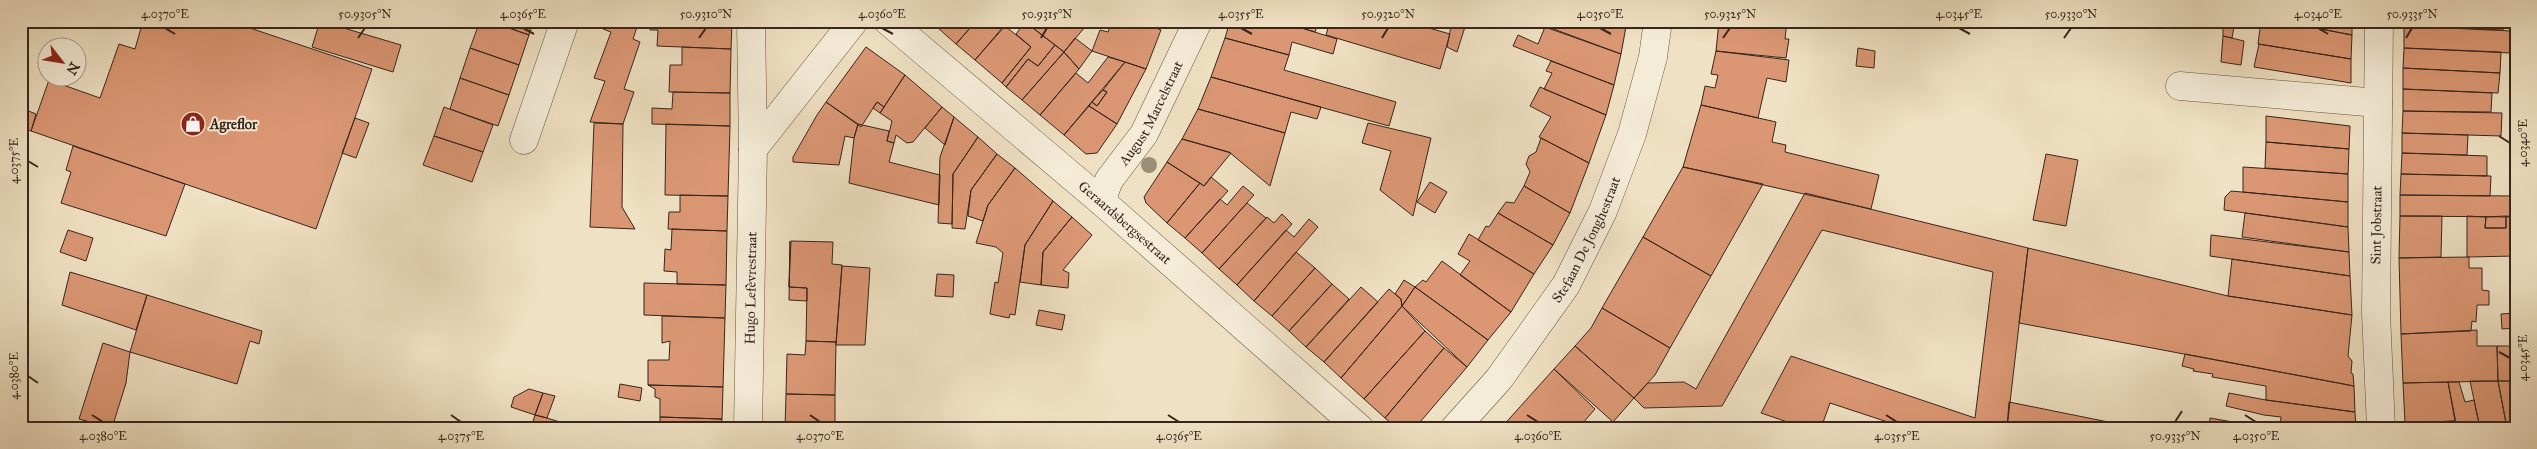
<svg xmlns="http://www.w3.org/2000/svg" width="2537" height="449" font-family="'IM FELL Great Primer',serif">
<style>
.building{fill:#db9774;stroke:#37251d}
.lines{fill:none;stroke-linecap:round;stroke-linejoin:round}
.street-casing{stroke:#655446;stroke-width:29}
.street{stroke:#f5ecd8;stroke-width:28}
.tree{fill:#9c8f78}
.ticks{fill:none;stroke:#37251d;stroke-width:2}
.labels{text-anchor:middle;stroke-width:4;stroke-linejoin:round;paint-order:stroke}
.street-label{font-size:14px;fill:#37251d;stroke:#f5ecd8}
.poi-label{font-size:14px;font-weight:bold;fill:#37251d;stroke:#f5ecd8;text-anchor:start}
.neatline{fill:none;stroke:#37251d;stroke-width:2}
.ticks-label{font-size:12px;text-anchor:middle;fill:#37251d}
</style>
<rect width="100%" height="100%" fill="#efe1c3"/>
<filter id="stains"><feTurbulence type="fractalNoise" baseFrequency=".004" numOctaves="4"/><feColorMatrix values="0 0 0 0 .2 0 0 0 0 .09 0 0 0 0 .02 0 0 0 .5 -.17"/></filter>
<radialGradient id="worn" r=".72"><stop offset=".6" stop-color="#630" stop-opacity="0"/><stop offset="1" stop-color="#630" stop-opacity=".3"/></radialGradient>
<!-- building -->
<path class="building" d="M143 21H229L372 69 316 229 31 131 49 80 100 98 119 44 135 49Z
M320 21 401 45 393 72 312 47Z
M480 21H489L529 35 519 65 470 48Z
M489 21H534L529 35Z
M606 21H639L633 39 640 42 624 89 634 92 623 124 590 122 605 81 594 78 611 32 603 29Z
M650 21H732L731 49 657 46 658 30H650Z
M930 21H944L938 28Z
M944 21H976L956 44 938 28Z
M976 21H1008L975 60 956 44Z
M1024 21H1090L1064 52Z
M1112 21H1152L1151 26 1161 30 1146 69 1092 51 1100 30 1108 32Z
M1230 21H1279L1337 39 1333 54 1292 42 1289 55 1225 38Z
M1279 21H1319L1315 32Z
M1330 21H1404L1450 34 1440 69 1326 35Z
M1452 21 1465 27 1457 52 1447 47Z
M1452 21H1467L1465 27Z
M1532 21H1627L1621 54Z
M1719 21H1787L1785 39H1789L1786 58 1716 51Z
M2223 21H2235L2232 38 2223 36Z
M2261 21H2279L2352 35 2351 59 2258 44Z
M2279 21H2352V35Z
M2404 21H2504L2503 30 2404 26Z
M1025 22 1055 45 1038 66 1028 59 1006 87 1002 83 1031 47 1016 34Z
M1005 26 1031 47 1002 83 975 60Z
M2404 26 2512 31 2511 53 2404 48Z
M1545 27 1621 54 1614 85 1513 46 1518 35 1538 44Z
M2223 36 2244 41 2241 65 2221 62Z
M1075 38 1092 51 1079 69 1064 52Z
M1225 38 1289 55 1284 70 1396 102 1389 126 1211 77Z
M2259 44 2351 59V83L2254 67Z
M1055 45 1064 52 1022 100 1006 87 1028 59 1038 66Z
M682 47 731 49 730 93 669 92 670 65H682Z
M866 47 905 75 884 107 877 102 861 127 826 102Z
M470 48 519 65 509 95 460 78Z
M1858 48 1875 51 1874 68 1856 66Z
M2404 48 2501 52 2500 73 2403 68Z
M1716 51 1789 60 1786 82 1767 78 1758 118 1701 105 1705 86 1715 88 1718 75 1711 74Z
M1064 52 1079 69 1040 115 1022 100Z
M1108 57 1125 62 1064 135 1040 115 1076 73 1088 83Z
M1551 61 1614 85 1606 115 1544 89 1552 73 1546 71Z
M1125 62 1146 69 1117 124 1089 106 1092 102 1097 106 1107 92 1103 90Z
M2403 68 2500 73 2498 93 2403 89Z
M905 75 942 107 913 142 907 143 896 135 894 143 887 141 892 121 880 113Z
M1211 77 1321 107 1317 119 1291 112 1285 133 1198 109Z
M460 78 509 95 498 126 450 109Z
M1540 87 1606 115 1589 163 1539 137 1551 117 1530 106Z
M2403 89 2492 93 2491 112 2403 111Z
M1103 90 1107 92 1097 106 1092 102Z
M673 92 730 93V126L652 124V108L672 109Z
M826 102 858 124 854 138 845 136 839 165 793 162V157L817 115Z
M877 102 884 107 880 113 873 108Z
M1701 105 1776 122 1772 142 1786 145 1785 152 1879 175 1871 209 1683 167Z
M1089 106 1117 124 1097 153 1086 154 1064 135Z
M444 107 493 125 483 152 434 136Z
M942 107 954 117 945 145 925 128Z
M21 108 36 114 31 131 21 127Z
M1198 109 1285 133 1270 186 1229 152 1182 139Z
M2403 111 2502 113 2501 136 2402 133Z
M2266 116 2350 126 2349 149 2266 142Z
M954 117 978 137 953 174 952 224 938 223 940 157Z
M355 118 369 123 356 158 342 153Z
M594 123 623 124 622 207 635 229 590 227Z
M1368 123 1431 138 1413 216 1380 190 1391 151 1362 143Z
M666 124 730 126 728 196 665 195Z
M858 124 889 131 887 141 894 143 889 162 940 175 939 205 849 183 854 138Z
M2402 133 2468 135 2467 155 2402 153Z
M434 136 483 152 472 182 423 165Z
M978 137 997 154 971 190 965 229 952 228 953 174Z
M1541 138 1589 163 1570 213 1524 186 1530 172 1526 164 1529 156 1536 152Z
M1182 139 1231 153 1204 186 1167 162Z
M2266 142 2349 149 2348 174 2265 168Z
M73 146 185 184 166 236 61 203 71 172 66 170Z
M2402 153 2487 156V176L2401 174Z
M997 154 1015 168 988 205 983 221 968 216 971 190Z
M2046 154 2078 160 2066 226 2033 220Z
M1167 162 1200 183 1167 223 1146 203 1144 197Z
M1683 167 1763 184 1711 276 1643 237Z
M2243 167 2348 174V202L2243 192Z
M1015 168 1053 201 1025 245 1015 315 1010 314 1009 318 990 314 995 282 998 283 1003 253 996 247 976 243 988 205Z
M2401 174 2491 176 2490 196 2400 195Z
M1211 177 1228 191 1185 238 1167 223 1200 183 1204 186Z
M1430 182 1447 192 1435 213 1417 202Z
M1243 186 1254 195 1202 253 1185 238 1220 199 1227 205Z
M1524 186 1570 213 1553 245 1498 213 1506 202 1514 203Z
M2231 191 2348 202V227L2224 210 2225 197Z
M1805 193 2028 248 2007 428H1906L1830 403 1821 428H1805L1761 413 1791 356 1975 418 1993 272 1822 230 1722 406 1644 408 1634 398 1648 383 1684 382 1696 389Z
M680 195 728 196 727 231 668 229 669 212H680Z
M2400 195 2516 196V217L2400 216Z
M1053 201 1072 217 1043 252 1041 285 1020 282 1025 245Z
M1247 203 1266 218 1219 269 1202 253Z
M1498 213 1553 245 1534 274 1478 240 1486 226 1489 227Z
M2245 213 2348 227 2349 252 2242 237Z
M1282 214 1292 224 1237 285 1219 269 1267 217 1274 223Z
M2400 216H2442L2441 257 2399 258Z
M2467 216 2486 217 2485 228H2506V216L2516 217V256L2467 257Z
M2506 216V228H2485L2486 217Z
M1072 217 1092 235 1063 270 1069 273 1068 288 1041 285 1043 252Z
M1309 219 1318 227 1254 301 1237 285 1286 230 1294 237Z
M672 229 727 231 726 285 677 284V272L664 271 665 249 671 250Z
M68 230 93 238 86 261 60 252Z
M1469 234 1534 274 1511 312 1460 275 1470 261 1458 254Z
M2211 235 2349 252 2350 276 2210 256Z
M1643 237 1711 276 1670 348 1602 308Z
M790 241 789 287 807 288V301L789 300Z
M791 241 833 242 832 264 842 265 836 342 806 341 807 288 789 287Z
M2028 248 2228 296 2352 315 2348 356 2352 361 2351 373 2353 374 2354 386 2019 323Z
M1296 252 1315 268 1272 316 1254 301Z
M2469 257V268H2482V290L2489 291V305H2477L2476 322 2472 321 2471 331 2401 334 2399 258Z
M2232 259 2350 276 2352 315 2228 296Z
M1442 261 1511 312 1488 340 1415 287 1423 280 1426 282Z
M842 266 870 268 865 345H836Z
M1315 268 1332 284 1289 331 1272 316Z
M70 272 147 295 136 330 62 305Z
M937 274 954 275 953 297 935 296Z
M1404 280 1415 287 1402 306 1401 299 1395 294Z
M644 283 726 285 725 318 644 315Z
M1332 284 1349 299 1306 347 1289 331Z
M1361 287 1378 302 1324 362 1306 347Z
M1415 287 1488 340 1467 367 1402 306Z
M1389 289 1401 299 1402 306 1341 378 1324 362Z
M147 295 262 331 259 344 250 341 237 384 130 352Z
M1402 306 1425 331 1364 399 1341 378Z
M1602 308 1670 348 1655 375 1634 398 1575 346 1591 328Z
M1039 310 1065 315 1062 330 1036 325Z
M2516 313V328L2502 329 2501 314Z
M662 316 725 318 723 387 648 385V360H669L670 341 662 343Z
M2477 330V346H2497L2498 381 2403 383 2401 334Z
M1425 331 1444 348 1385 418 1364 399Z
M806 341 836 342 835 395 786 394 787 354 805 355Z
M103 343 130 352 126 383 112 428 79 419Z
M1575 346 1634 398 1613 422 1554 369Z
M2497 346H2514L2515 381H2498Z
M2514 346H2516V381L2515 379Z
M1444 348 1467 367 1415 428H1406L1403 425 1397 428 1385 418Z
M2185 354 2354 386 2355 412 2266 400V386L2212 377 2213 374 2193 371 2194 369 2182 366Z
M1554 369 1595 409 1582 424 1587 428H1501Z
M2470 381H2498L2507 428H2480Z
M2498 381H2515L2516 428H2507Z
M2448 382 2455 421 2405 423 2403 383Z
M2448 382H2459L2465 402 2474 400 2480 428H2457Z
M620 384 642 388 640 401 618 397Z
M648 385 723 387 722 419 660 417V399L655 397V389Z
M529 389 543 393 535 415 511 407 514 397Z
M543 393 555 396 547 418 535 415Z
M2229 393 2266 400 2355 412 2356 428H2280L2281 417 2264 415 2226 406Z
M786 394 835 395V428H785Z
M2009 402 2138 428H2007Z
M535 415 547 418 579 428H531Z
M660 417 722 419 721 428H660Z
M2210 418 2267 428H2209Z
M2455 421 2457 428H2405V423Z
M911 422 931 423V428H911Z
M835 423 855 425V428H835Z"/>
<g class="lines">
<defs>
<g id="street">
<path d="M751 21 753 149"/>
<path id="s1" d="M888 21 1101 201 1359 428"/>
<path d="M2379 21 2376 313 2381 428"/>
<path d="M2180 86 2378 103"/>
<path d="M524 140 565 21"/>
<path id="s2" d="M1101 201 1109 180 1144 134 1198 21"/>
<path id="s3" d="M748 428 753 149 854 21"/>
<path id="s4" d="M1455 428 1499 379 1566 285 1603 211 1632 134 1653 57 1658 21"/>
</g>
</defs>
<!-- street casing -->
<use href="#street" class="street-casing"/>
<!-- street -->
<use href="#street" class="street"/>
</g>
<!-- trees -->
<circle class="tree" cx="1149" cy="165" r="8"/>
<!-- ticks -->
<path class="ticks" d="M165 28 175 34M523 28 534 34M882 28 893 34M1241 28 1252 34M1600 28 1611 34M1959 28 1970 34M2318 28 2328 34M358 38 365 28M699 38 706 28M1041 38 1047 28M1382 38 1388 28M1723 38 1730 28M2064 38 2071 28M2406 38 2412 28M2499 136 2510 143M28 161 38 167M2499 352 2510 358M28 376 38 383M92 415 103 422M451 415 461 422M810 415 820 422M1168 415 1179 422M1527 415 1538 422M1886 415 1897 422M2245 415 2256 422M2175 422 2182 411"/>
<!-- icons -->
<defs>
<symbol id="shop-disc" viewBox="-11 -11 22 22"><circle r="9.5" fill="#8f2418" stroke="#f5ecd8"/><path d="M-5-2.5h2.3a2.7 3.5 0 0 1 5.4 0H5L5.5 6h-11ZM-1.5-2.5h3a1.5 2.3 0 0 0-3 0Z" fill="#fff"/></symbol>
</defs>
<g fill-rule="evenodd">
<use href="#shop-disc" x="179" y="110" width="28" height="28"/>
</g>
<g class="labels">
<!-- street labels -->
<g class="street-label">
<text dy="5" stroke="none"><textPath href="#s2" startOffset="102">August Marcelstraat</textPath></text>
<text dy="5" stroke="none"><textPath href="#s1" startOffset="311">Geraardsbergsestraat</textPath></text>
<text transform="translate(2376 225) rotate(-89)" y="5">Sint Jobstraat</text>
<text dy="5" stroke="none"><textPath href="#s4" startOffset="231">Stefaan De Jonghestraat</textPath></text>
<text dy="5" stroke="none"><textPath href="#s3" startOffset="140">Hugo Lefèvrestraat</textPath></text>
</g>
<!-- poi labels -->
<g class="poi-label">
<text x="210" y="129">Agreflor</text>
</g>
</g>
<!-- margin -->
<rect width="2537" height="449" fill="none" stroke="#efe1c3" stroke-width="55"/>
<!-- north arrow -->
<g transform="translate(62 62) rotate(121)"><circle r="24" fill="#f5ecd8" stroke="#a99c8d"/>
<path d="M0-4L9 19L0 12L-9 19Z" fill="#8f2418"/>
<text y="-8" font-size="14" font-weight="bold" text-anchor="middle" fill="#37251d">N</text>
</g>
<rect x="28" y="28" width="2482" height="394" class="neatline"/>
<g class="ticks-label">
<text x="165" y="18">4.0370°E</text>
<text x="365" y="18">50.9305°N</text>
<text x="523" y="18">4.0365°E</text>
<text x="706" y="18">50.9310°N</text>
<text x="882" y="18">4.0360°E</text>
<text x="1047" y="18">50.9315°N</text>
<text x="1241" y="18">4.0355°E</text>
<text x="1388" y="18">50.9320°N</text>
<text x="1600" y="18">4.0350°E</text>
<text x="1730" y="18">50.9325°N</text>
<text x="1959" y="18">4.0345°E</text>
<text x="2071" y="18">50.9330°N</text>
<text x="2318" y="18">4.0340°E</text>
<text x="2412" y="18">50.9335°N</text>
<text transform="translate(2523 143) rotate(-90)" y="4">4.0340°E</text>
<text transform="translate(14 161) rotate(-90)" y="4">4.0375°E</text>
<text transform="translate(2523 358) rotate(-90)" y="4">4.0345°E</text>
<text transform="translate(14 376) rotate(-90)" y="4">4.0380°E</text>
<text x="103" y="440">4.0380°E</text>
<text x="461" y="440">4.0375°E</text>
<text x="820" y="440">4.0370°E</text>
<text x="1179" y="440">4.0365°E</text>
<text x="1538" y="440">4.0360°E</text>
<text x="1897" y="440">4.0355°E</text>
<text x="2175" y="440">50.9335°N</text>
<text x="2256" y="440">4.0350°E</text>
</g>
<rect width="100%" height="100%" filter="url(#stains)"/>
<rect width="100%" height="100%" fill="url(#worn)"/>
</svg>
